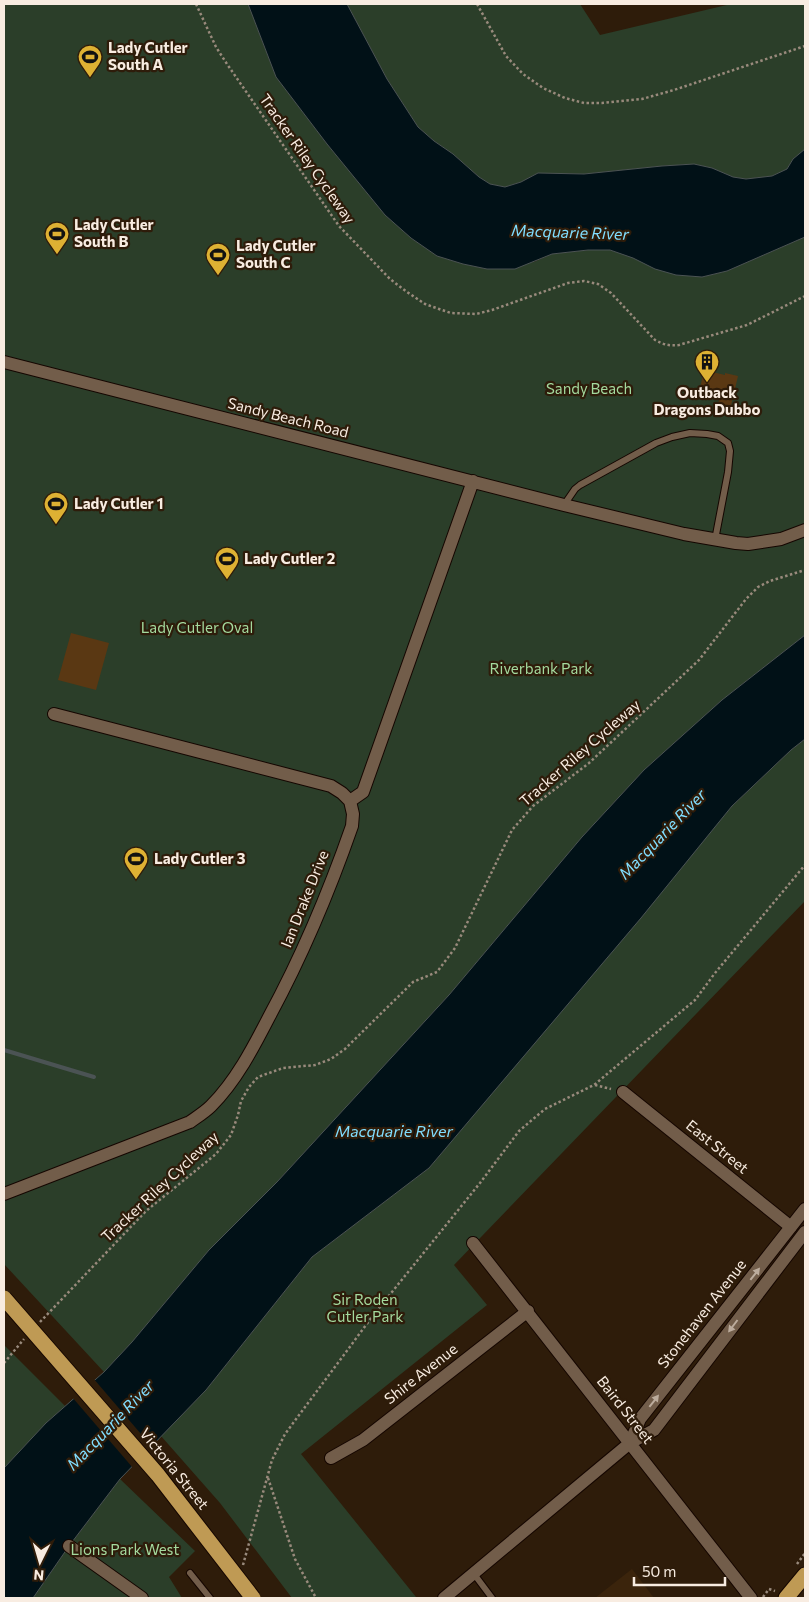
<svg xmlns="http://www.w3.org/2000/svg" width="809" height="1602" font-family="Commissioner,sans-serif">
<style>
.built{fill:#3b240c}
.green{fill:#2b3e29}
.water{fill:#011117;stroke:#4b5354}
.pier{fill:#2e1c0a}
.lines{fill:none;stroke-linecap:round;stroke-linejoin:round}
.stream{stroke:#4b5354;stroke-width:4}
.building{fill:#5a3813}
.lane-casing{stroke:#150600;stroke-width:8}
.street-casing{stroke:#150600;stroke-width:14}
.highway-casing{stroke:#150600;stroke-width:17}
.path{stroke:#998a7c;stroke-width:2.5;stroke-dasharray:2.5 2.5;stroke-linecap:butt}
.lane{stroke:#725d4a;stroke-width:6}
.street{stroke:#725d4a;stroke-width:12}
.highway{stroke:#bf9a54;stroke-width:15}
.highway-bridge-casing{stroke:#150600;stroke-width:17;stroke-linecap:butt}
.highway-bridge{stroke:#bf9a54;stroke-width:15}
.oneway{fill:#bcac9d}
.labels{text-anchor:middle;stroke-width:4.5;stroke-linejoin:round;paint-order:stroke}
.poi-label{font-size:15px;font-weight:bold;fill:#f8ece1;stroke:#2e1c0a;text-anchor:start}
.street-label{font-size:15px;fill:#f8ece1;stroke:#2e1c0a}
.park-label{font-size:15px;fill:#a4da9e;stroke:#2e1c0a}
.water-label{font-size:16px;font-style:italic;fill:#81deff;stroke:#2e1c0a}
</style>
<rect width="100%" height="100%" fill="#2e1c0a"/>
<!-- built -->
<path class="built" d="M632 1569 654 1598H595Z"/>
<!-- green -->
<path class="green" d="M4 4H248L276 77 327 144 385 215 411 238 437 256 463 264 487 269 534 262 552 254 588 250H610L702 277 727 271 805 237V635L722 700 644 770 582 837 449 995 277 1182 209 1250 132 1342 104 1372 4 1264Z
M347 4H580L600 35 731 4H805V149L793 159 787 169 772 176 746 179 732 177 712 168 694 164 662 166 584 174 538 173 521 182 505 187 490 184 479 177 453 154 434 141 418 127 387 79Z
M805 739V901L454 1265 487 1305 301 1454 416 1597 292 1598 220 1503 161 1436 206 1390 312 1257 429 1168 732 806 791 750Z
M4 1345 65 1406 46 1423 4 1468Z
M120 1479 195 1551 169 1577 182 1598H33L69 1546Z"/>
<!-- water -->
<path class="water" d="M248 4H347L387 79 418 127 434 141 453 154 479 177 490 184 505 187 521 182 538 173 584 174 662 166 694 164 712 168 733 177 746 179 772 176 787 169 793 159 805 149V237L727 271 702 277 676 275 655 269 633 258 610 250H588L552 254 515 269H487L463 264 437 256 411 238 385 215 327 144 276 77Z
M805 635V739L791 750 732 806 641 918 429 1168 312 1257 206 1390 120 1479 69 1546 33 1598H4V1468L46 1423 104 1372 132 1342 209 1250 277 1182 449 995 582 837 644 770 722 700Z"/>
<!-- pier -->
<path class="pier" d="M93 1378 153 1448 133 1468 72 1397Z"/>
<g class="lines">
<!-- stream -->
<path class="stream" d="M4 1050 94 1077"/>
</g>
<!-- building -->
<path class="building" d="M704 370 725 375V373L738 376 730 410 717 407 720 397 699 393Z
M71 633 109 643 96 690 58 680Z"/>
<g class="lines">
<defs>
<path id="lane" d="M564 505 575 489 580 485 656 443 672 437 690 433 707 434 718 436 728 443 730 451 728 472 715 540
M190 1573 210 1598
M474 1574 492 1598"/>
<path id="street" d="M4 362 564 505 684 534 736 543 748 544 781 539 805 530
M54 714 331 786 342 793 350 801
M623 1092 791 1227
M4 1194 190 1122C197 1117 205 1112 211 1106 236 1081 253 1048 269 1017 302 956 329 892 352 826L353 814 350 801 363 792 473 481
M473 1243 751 1598
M630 1443 640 1419 805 1209
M331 1458 363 1440 528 1311
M69 1546 142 1598
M444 1598 630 1443 654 1430 805 1232"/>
<path id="highway" d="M786 1598 805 1575"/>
</defs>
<!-- lane casing -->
<use href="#lane" class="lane-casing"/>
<!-- street casing -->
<use href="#street" class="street-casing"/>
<!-- highway casing -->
<use href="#highway" class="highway-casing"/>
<!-- path -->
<path class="path" d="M196 4 216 47 227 64 339 226 390 279 407 292 425 304 439 309 451 313 476 314 492 310 568 283 584 281 598 284 611 293 655 340C664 345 670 346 679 345L747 325 805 296
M477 4 506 56 523 74 543 88 565 98 584 103H602L642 99 674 90 805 46
M595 1085 611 1089
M40 1322 146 1211 216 1154 231 1135 238 1115 241 1101 249 1087 258 1077 283 1068 315 1065 331 1059 345 1049 413 982 437 972 455 948 512 830 533 806 589 763 699 660 746 599 758 587 770 581 805 570
M4 1363 24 1339
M268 1478 295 1559 316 1598
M797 1564 805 1553
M243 1565 272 1460 285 1434 375 1313 480 1183 519 1131 545 1109 594 1085 695 1000 715 973 805 865
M763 1597 769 1589 775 1591"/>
<!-- lane -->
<use href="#lane" class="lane"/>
<!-- street -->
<use href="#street" class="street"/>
<!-- highway -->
<use href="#highway" class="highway"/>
<defs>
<path id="highway-bridge" d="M4 1298 158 1475 253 1598"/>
</defs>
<!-- highway-bridge casing -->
<use href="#highway-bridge" class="highway-bridge-casing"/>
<!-- highway-bridge -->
<use href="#highway-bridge" class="highway-bridge"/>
</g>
<!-- one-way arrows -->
<defs><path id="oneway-solid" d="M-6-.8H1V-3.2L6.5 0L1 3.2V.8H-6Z" transform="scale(1.25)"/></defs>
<g class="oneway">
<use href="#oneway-solid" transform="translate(755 1274) rotate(-52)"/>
<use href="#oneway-solid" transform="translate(733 1326) rotate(127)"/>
<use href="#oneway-solid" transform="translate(654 1401) rotate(-52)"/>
</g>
<!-- icons -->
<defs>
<symbol id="stadium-pin" viewBox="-11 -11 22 30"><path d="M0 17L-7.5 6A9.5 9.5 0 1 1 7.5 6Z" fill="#deb133" stroke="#2e1c0a"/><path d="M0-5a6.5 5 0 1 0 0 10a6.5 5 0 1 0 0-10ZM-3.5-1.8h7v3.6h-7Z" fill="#111"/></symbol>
<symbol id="building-pin" viewBox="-11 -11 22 30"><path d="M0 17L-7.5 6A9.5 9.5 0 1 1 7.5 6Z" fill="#deb133" stroke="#2e1c0a"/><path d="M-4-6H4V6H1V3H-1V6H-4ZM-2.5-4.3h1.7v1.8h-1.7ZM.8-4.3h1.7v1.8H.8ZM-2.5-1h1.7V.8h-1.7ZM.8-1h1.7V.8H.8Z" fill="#111"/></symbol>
</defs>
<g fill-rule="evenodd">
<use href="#stadium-pin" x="76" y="43" width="28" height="38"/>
<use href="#stadium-pin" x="43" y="220" width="28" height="38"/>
<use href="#stadium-pin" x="204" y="241" width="28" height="38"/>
<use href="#building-pin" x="693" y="348" width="28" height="38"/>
<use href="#stadium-pin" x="42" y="490" width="28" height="38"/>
<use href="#stadium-pin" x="213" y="545" width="28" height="38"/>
<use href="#stadium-pin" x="122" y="845" width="28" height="38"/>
</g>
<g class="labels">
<!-- poi labels -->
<g class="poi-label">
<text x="108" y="53">Lady Cutler<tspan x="108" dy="17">South A</tspan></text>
<text x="74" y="230">Lady Cutler<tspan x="74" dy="17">South B</tspan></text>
<text x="236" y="251">Lady Cutler<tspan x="236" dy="17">South C</tspan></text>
<text x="707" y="398" text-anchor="middle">Outback<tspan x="707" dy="17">Dragons Dubbo</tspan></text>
<text x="74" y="509">Lady Cutler 1</text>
<text x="244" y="564">Lady Cutler 2</text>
<text x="154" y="864">Lady Cutler 3</text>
</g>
<!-- street labels -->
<g class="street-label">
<text transform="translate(307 159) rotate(55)" y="5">Tracker Riley Cycleway</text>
<text transform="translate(288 418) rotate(14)" y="5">Sandy Beach Road</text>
<text transform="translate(580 753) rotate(-41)" y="5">Tracker Riley Cycleway</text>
<text transform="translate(305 899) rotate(-68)" y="5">Ian Drake Drive</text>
<text transform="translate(717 1147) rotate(39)" y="5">East Street</text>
<text transform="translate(160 1187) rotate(-43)" y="5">Tracker Riley Cycleway</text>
<text transform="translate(702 1314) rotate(-52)" y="5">Stonehaven Avenue</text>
<text transform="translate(421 1374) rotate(-38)" y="5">Shire Avenue</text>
<text transform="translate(625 1410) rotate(52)" y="5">Baird Street</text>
<text transform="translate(174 1469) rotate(51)" y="5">Victoria Street</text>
</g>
<!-- park labels -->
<g class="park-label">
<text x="589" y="394">Sandy Beach</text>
<text x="197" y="633">Lady Cutler Oval</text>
<text x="541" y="674">Riverbank Park</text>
<text x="365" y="1305">Sir Roden<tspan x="365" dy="17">Cutler Park</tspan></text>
<text x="125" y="1555">Lions Park West</text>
</g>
<!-- water labels -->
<g class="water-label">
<text transform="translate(570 232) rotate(2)" y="6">Macquarie River</text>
<text transform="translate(662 834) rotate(-46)" y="6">Macquarie River</text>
<text x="394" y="1137">Macquarie River</text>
<text transform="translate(110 1425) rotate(-46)" y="6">Macquarie River</text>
</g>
</g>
<!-- border -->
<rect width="809" height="1602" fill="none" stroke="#f8ece1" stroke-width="10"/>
<!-- north arrow -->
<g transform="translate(40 1562) rotate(185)" stroke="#2e1c0a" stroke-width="4" paint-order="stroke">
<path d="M0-4L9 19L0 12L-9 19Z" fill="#f8ece1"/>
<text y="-8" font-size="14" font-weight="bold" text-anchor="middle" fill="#f8ece1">N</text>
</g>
<!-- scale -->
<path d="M634 1577v8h91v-8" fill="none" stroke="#f8ece1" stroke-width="2.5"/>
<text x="642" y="1577" font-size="15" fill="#f8ece1" stroke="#2e1c0a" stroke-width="4" paint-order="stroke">50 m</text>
</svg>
